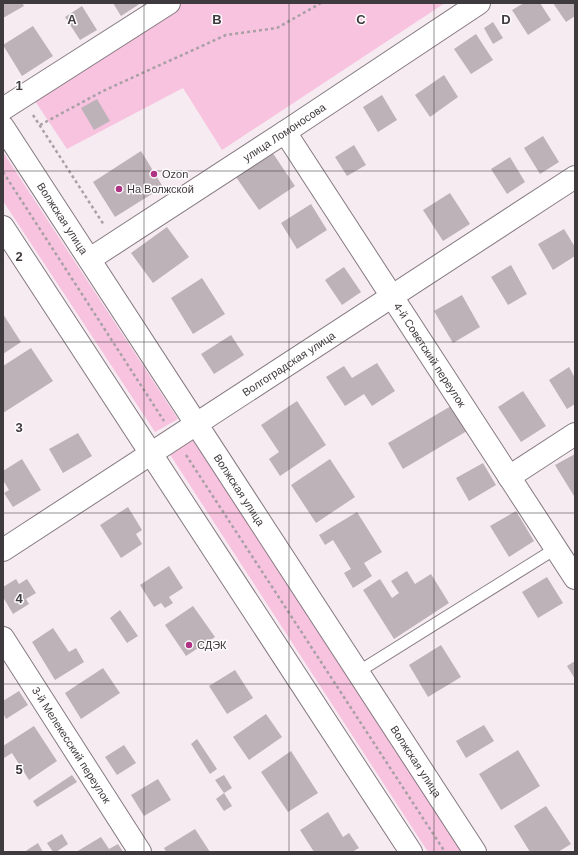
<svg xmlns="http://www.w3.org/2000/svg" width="578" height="855" font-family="Arial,sans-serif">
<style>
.green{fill:#f7c3df}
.building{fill:#bdb2b8}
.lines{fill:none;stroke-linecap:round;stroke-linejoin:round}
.service-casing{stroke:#857a80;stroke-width:13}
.minor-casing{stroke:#857a80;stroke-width:24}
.secondary-casing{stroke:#857a80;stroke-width:24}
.path{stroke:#a9a0a5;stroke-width:2.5;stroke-dasharray:3 3;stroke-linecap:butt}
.service{stroke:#fff;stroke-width:11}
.minor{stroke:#fff;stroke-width:22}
.secondary{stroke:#fff;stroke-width:22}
.grid{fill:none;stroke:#3f3a3d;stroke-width:1;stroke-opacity:0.55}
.poi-dot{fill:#af3384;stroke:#fefcfd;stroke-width:1.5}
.labels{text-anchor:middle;stroke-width:3;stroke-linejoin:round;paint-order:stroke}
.street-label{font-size:11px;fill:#3f3a3d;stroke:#fefcfd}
.poi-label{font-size:11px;fill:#3f3a3d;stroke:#fefcfd;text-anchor:start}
.grid-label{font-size:13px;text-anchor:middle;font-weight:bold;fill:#3f3a3d;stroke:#fefcfd;stroke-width:3;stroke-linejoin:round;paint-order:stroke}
</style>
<rect width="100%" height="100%" fill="#f7ebf2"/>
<!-- green -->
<path class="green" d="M173 3H445L222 150 183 88 67 149 31 95Z
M3 152 178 419 155 432 3 201Z
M192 434 464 852H428L167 450Z"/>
<!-- building -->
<path class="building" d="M3 3H22L24 6 3 18Z
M113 3H141L121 16Z
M524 3H540L551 20 528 35 512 10Z
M553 3H575V16L566 22Z
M82 6 97 30 80 40 65 17Z
M493 22 503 38 493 44 484 28Z
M33 26 53 56 22 76 3 45Z
M476 34 493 60 471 74 454 49Z
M444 75 458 97 430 117 415 95Z
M382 95 397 120 378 132 363 107Z
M97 99 110 121 94 130 81 108Z
M543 136 559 162 540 174 524 148Z
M354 145 366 165 347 176 335 157Z
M141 151 163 187 115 217 93 182Z
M272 152 295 186 259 210 236 177Z
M510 157 525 182 507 194 491 169Z
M450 193 470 224 443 241 423 210Z
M311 204 327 230 297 249 281 223Z
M167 227 189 257 153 283 131 253Z
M564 229 575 247V256L553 270 538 244Z
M511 265 527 294 508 305 491 277Z
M344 267 361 292 342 305 325 280Z
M202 278 225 314 193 334 171 298Z
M462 295 480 327 453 343 434 311Z
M3 314 21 342 3 354Z
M231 335 244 355 214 374 201 354Z
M31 348 53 381 3 413V366Z
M377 363 395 391 372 406 364 394 345 406 326 377 344 366 352 378Z
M569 367 575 378V404L567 409 549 380Z
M523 391 546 426 521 442 498 407Z
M297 401 326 445 280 476 269 459 279 452 261 425Z
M451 406 467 431 403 469 388 443Z
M78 433 92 456 63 473 49 449Z
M575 454V495L574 496 555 465Z
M22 459 41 490 13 507 4 493 9 490 3 480V471Z
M330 459 355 497 316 523 291 485Z
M483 463 496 485 469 501 456 478Z
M128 507 142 530 136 534 142 544 121 558 100 525Z
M516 511 534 541 509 557 490 526Z
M357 512 382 552 364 563 372 576 353 588 344 573 351 569 333 540 325 545 319 535Z
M169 566 183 588 169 597 173 603 165 608 161 603 154 607 140 585Z
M407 571 415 584 431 574 449 603 394 639 363 590 380 579 392 598 399 593 391 581Z
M547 577 563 603 538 618 522 592Z
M16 579 19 584 27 579 36 593 26 599 29 604 13 614 3 597V587Z
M193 606 215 637 186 656 165 625Z
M120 610 138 636 127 643 110 618Z
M53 628 69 652 76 648 84 662 55 680 32 642Z
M441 645 461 677 428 697 409 665Z
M575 661V679L567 666Z
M103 668 120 693 81 719 65 693Z
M235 670 253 698 227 714 209 686Z
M19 691 28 705 6 719 3 713V701Z
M266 714 282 737 249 760 233 737Z
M484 725 494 741 466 758 456 741Z
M34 726 57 761 29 780 12 753 4 758 3 746Z
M197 739 217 769 210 774 191 744Z
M124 745 136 763 117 775 105 757Z
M518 750 540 786 501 810 479 774Z
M291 751 318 793 288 812 261 772Z
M72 775 77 782 37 807 33 801Z
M224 775 232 788 224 793 215 780Z
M158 779 171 800 144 816 131 795Z
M224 793 232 806 224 811 216 799Z
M546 806 571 844 558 852H530L514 826Z
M328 812 343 837 349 833 359 848 352 852H314L300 830Z
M195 829 210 852H166L164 848Z
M62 834 68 844 56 852H53L47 843Z
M101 837 109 849 118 844 123 852H76Z
M38 843 43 852H24Z"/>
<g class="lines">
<defs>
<path id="service" d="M358 672 555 549"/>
<g id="minor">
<path d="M3 109 169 3"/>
<path id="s1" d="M285 132 575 578"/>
<path id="s2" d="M90 259 285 132 479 3"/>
<path d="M509 477 575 434"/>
<path id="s3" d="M3 550 575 177"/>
<path id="s4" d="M3 638 140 852"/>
</g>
<g id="secondary">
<path id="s5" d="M3 127 475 852"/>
<path d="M3 227 411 852"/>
</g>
</defs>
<!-- service casing -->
<use href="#service" class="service-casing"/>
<!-- minor casing -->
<use href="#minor" class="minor-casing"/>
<!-- secondary casing -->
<use href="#secondary" class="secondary-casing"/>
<!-- path -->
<path class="path" d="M33 115 104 225
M40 125 103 91 226 35 277 28 321 3
M3 172 164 421
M186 455 445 852"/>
<!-- service -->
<use href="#service" class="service"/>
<!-- minor -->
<use href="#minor" class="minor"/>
<!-- secondary -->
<use href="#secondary" class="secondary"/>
</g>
<!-- grid -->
<path class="grid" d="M144 3V852M289 3V852M434 3V852M3 171H575M3 342H575M3 513H575M3 684H575"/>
<!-- markers -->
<g class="poi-dot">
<circle cx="154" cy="174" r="4"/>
<circle cx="119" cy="189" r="4"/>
<circle cx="189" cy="645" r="4"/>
</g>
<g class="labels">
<!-- street labels -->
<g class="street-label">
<text dy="4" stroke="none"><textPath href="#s2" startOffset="232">улица Ломоносова</textPath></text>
<text dy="4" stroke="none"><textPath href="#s5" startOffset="109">Волжская улица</textPath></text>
<text dy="4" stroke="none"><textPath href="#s1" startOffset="266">4-й Советский переулок</textPath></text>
<text dy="4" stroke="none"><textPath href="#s3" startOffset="341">Волгоградская улица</textPath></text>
<text dy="4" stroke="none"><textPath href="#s5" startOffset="433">Волжская улица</textPath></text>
<text dy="4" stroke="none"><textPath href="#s4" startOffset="127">3-й Мелекесский переулок</textPath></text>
<text dy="4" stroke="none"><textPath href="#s5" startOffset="757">Волжская улица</textPath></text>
</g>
<!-- poi labels -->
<g class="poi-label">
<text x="162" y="178">Ozon</text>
<text x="127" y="193">На Волжской</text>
<text x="197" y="649">СДЭК</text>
</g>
</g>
<g class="grid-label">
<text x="72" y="24">A</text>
<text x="217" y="24">B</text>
<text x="361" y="24">C</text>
<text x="506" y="24">D</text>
<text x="19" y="90">1</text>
<text x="19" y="261">2</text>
<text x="19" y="432">3</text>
<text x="19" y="603">4</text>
<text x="19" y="774">5</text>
</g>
<!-- border -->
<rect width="578" height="855" fill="none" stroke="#3f3a3d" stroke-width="8"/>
</svg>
